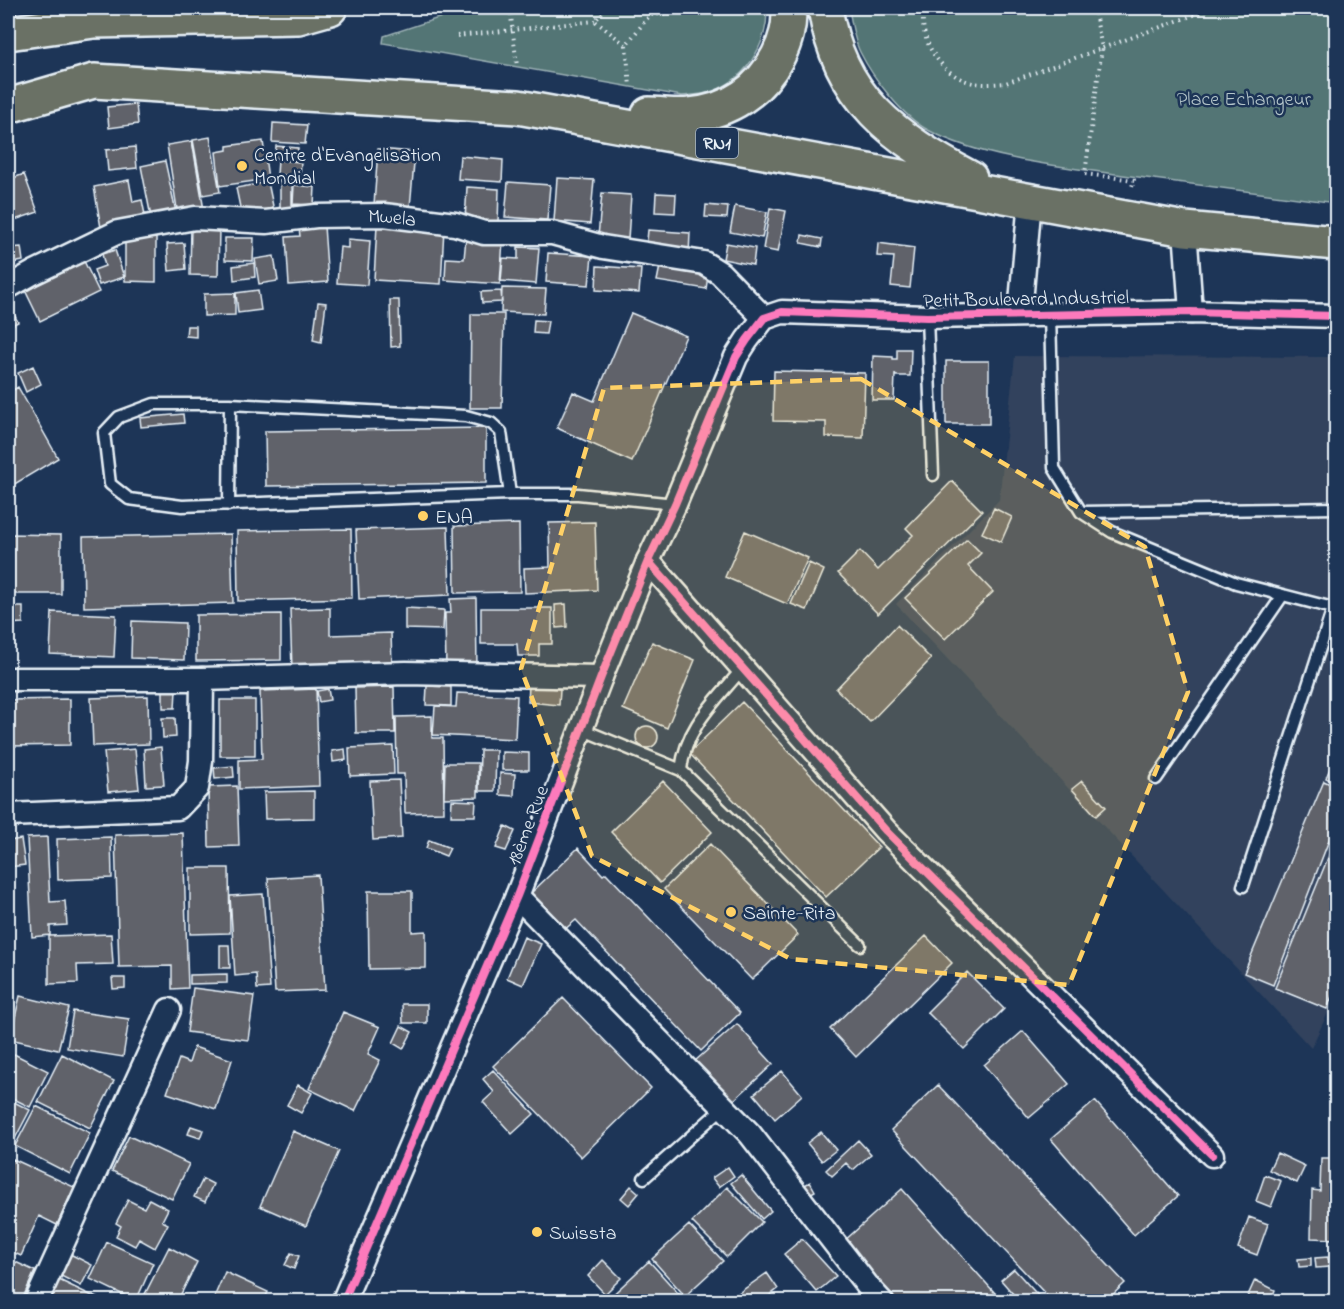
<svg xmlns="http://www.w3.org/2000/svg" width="1344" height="1309" font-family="'Indie Flower',sans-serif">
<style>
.built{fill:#31425d}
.green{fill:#527474;stroke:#9db2b6;stroke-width:1.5}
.building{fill:#60626a;stroke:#e8f1f8;stroke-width:1.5}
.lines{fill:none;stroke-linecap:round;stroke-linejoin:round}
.lane-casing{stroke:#e8f1f8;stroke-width:15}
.street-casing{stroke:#e8f1f8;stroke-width:27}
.highway-casing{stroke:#e8f1f8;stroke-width:38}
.path{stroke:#e8f1f8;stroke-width:4;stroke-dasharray:1.5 4.5;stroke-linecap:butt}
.lane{stroke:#1d3557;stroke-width:10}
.street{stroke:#1d3557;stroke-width:22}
.highway{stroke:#6a7165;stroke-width:33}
.cycleway-casing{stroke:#1d3557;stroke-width:11}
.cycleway{stroke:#fd7abc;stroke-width:8}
.marked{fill:#ffd166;fill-opacity:0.2;stroke:#ffd166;stroke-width:4.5;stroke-dasharray:12 8;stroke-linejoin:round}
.poi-dot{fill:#ffd166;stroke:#1d3557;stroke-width:2}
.labels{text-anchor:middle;stroke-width:5;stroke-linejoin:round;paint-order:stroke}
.shield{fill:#1d3557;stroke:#abb9c8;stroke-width:1.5}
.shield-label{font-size:18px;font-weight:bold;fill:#e8f1f8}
.park-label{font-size:20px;fill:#b4c5ca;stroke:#1d3557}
.poi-label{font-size:20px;fill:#e8f1f8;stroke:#1d3557;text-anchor:start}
.street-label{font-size:20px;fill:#e8f1f8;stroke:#1d3557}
</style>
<rect width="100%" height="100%" fill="#1d3557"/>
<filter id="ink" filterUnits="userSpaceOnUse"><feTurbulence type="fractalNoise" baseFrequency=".0167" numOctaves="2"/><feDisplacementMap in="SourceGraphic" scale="12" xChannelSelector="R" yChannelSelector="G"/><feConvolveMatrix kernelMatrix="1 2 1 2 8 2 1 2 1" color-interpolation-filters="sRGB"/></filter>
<g filter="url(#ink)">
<!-- built -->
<path class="built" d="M1015 356 1336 357V996L1311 1048 896 604 999 500Z"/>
<!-- green -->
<path class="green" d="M469 8H767C768 45 745 83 706 93 699 95 690 95 682 96L383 43 384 36Z
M849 8H1336V203C1265 193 1194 184 1123 175 1063 167 982 159 928 130 902 116 873 78 860 52 854 40 851 21 849 8Z"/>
<!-- building -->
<path class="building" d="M136 104 138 124 109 128 107 107Z
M273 123 307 125 305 144 272 142Z
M210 137 220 192 203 195 193 140Z
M192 141 204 210 178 215 167 145Z
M263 141 268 179 220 186 216 152 227 150V146Z
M276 146 298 148 297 160 275 158Z
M135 147 137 168 108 171 106 150Z
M378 149 415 152 410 207 374 205Z
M460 156 503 160 502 182 458 179Z
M278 160 301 162 300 176 277 175Z
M165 161 176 212 151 217 141 166Z
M24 174 38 212 9 222 8 180Z
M280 177H292V208H280Z
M557 178 594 180 590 224 554 221Z
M129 180 133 202 142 200 146 220 101 228 94 187Z
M268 182 274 211 242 217 236 188Z
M508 182 550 185 547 220 505 217Z
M294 185 315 187 314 205 293 204Z
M467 187 499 189 498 223 465 221Z
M602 193 631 195 628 239 598 237Z
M656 193 676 194 675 213 655 212Z
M706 205 728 207 727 218 705 217Z
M735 206 767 212 762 238 730 232Z
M770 208 786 211 778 252 763 249Z
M377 225 444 228 441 284 374 280Z
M324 226 328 282 289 285 286 237 300 236 299 228Z
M191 227 219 228 218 276 190 275Z
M648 230 690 233 689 254 646 251Z
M802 235 822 239 821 247 801 243Z
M125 238H156V282L125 281Z
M225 238H254L253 261 225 260Z
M466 238 503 240 500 284 445 280 446 258 464 259Z
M348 239 370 241 367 285 337 283 340 247 348 248Z
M184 243 186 269 169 271 167 244Z
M726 243 755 248 753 265 723 259Z
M878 243 914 248 910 288 891 286 894 257 877 256Z
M21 247 23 261 12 263 10 248Z
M518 247 539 248 536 284 501 281 503 258 518 259Z
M115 250 124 277 99 285 94 270 105 266 102 254Z
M548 253 592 256 589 285 546 282Z
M274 256 278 281 259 284 255 259Z
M82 257 99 292 40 321 23 286Z
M661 261 709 269 706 289 657 281Z
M254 263 255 277 234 280 233 266Z
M597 266 641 269 639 293 596 290Z
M502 288 546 289 544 314 501 312Z
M258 290 261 310 238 313 236 293Z
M501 291 502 302 482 303 481 292Z
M235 293V315L204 316V294Z
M390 300H399L400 346 391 347Z
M318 302 326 303 321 342 313 340Z
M9 305 18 322 8 327V306Z
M631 313 686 336 632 462 557 428 573 392 594 401Z
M471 314H504L502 408H470Z
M534 320 548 321 546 334 533 333Z
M187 326H196V337L186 336Z
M897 349H911L910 376H896L895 374 894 400H872L873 356 893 357V359H897Z
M946 361H989V424H946Z
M33 366 41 384 26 392 18 373Z
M774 371 865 373 863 438 826 437V422L773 421Z
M18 387 58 458 8 488V393Z
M183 414 184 423 141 427 140 418Z
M486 428V483L266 486 265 431Z
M952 481 982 511 878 614 838 573 860 551 878 570 913 535 906 528Z
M994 508 1012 517 1001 542 982 533Z
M595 522 597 590 525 593 524 568 550 567 549 523Z
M519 524 520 592 455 593 454 526Z
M448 527 450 595 359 599 356 530Z
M351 529 352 598 238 601 237 531Z
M745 531 808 558 787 604 725 577Z
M8 534 61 535V594H8Z
M231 534 233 603 84 607 83 537Z
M967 539 981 553 968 566 993 592 945 639 905 598Z
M809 563 824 570 807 610 791 604Z
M476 598 477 669H446L445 613H451L450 599Z
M566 604 567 627 556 628 555 605Z
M8 607H23V623L8 624Z
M330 608V635L391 633 392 665 292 669 290 609Z
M405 608 444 610 443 630 405 629Z
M481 608H552V644H539V656H518L517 644H481Z
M52 612 116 615 114 657 50 654Z
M281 614V660L196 661V615Z
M132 621 185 623 184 660 131 658Z
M897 625 931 659 870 722 836 689Z
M652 642 695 660 667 728 623 709Z
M427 686 451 687V706L426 705Z
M529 686 560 689 559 705 528 702Z
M394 687 395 733H356L355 688Z
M316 689 319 786 239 789V760L262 759 260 691Z
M328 689 330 700 319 702 317 691Z
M163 690H176L175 708H163Z
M457 693 517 696 515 739 433 735 435 706 456 707Z
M148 696 149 744 93 746 91 698Z
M70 699V745L9 746 8 700Z
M220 700H255V756H220Z
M742 702 879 847 826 897 689 753Z
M432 716V738H443L444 812 405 813 404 774H397L396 717Z
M162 718H175L176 737 163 738Z
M636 737a11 11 0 1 1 22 0a11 11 0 1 1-22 0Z
M393 746 394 774 350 776 349 748Z
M161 747 164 785 146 786 144 749Z
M135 749 139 789 108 792 104 752Z
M345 749 346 760 333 762 332 751Z
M480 750H496L495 791H479Z
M502 752 529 753V770H502Z
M1336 754V783L1326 778Z
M8 758H10V804H8Z
M445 763H478V797L444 798Z
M233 766 234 777 215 779 214 768Z
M500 773 515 774 514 796 500 795Z
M399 780 402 838 373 840 370 781Z
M663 781 712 832 660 883 611 832Z
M1082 781 1106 807 1096 816 1072 789Z
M1324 781 1336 787V822L1273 985 1244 973Z
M237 786 239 846 209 847 208 787Z
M314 791V818L265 819 264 792Z
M452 800 476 801 475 816H451Z
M505 826 515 831 506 851 496 848Z
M183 833 188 988 172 989V966L119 967 115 835Z
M47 837 50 902 65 901 67 925 50 926V935L32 937 27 838Z
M111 837 112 878 58 880 57 839Z
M1336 838V986L1327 1009 1275 988Z
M21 839 25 865 9 867 8 841Z
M429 840 450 848 446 856 426 848Z
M710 844 798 935 752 980 664 889Z
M578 848 603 875 606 873 740 1013 701 1051 576 920 564 930 530 894Z
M190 868H229L230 933 190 934Z
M318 875 325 990 275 992 268 878Z
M368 891H412V932L426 931V968L369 969Z
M263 894 270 988 257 989 256 974 235 976 230 896Z
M111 934 113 964 77 965 78 983 49 984V936Z
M926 936 952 963 856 1057 830 1029Z
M8 937 10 981H8Z
M524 937 541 944 523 985 507 978Z
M220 945H229L230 968H220Z
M967 972 1004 1009 964 1049 927 1012Z
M227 974V983L190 984V975Z
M112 978H125V988L113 989Z
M193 988 254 996 248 1040 187 1032Z
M20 996 69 1008 58 1050 10 1039Z
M563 998 651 1088 581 1157 493 1066Z
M402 1004H427V1023H403Z
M73 1011 129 1019 123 1057 67 1048Z
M343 1012 380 1027 368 1054 380 1060 355 1111 309 1089Z
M737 1024 773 1064 732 1102 695 1061Z
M401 1026 412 1032 403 1049 393 1043Z
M1023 1031 1069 1084 1029 1118 984 1065Z
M194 1047 232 1060 216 1109 167 1093 179 1059 189 1063Z
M8 1051 48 1071 30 1107 8 1096Z
M62 1054 114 1081 90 1128 38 1102Z
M493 1070 534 1114 512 1134 483 1102 494 1092 483 1079Z
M782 1071 802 1095 775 1119 754 1094Z
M298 1085 312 1093 301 1113 287 1105Z
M938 1085 1125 1283 1105 1302H1053L891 1130Z
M8 1099 30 1110 8 1152Z
M1095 1101 1178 1196 1134 1235 1051 1139Z
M36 1106 90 1133 70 1174 15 1146Z
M191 1126 203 1130 200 1138 188 1134Z
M293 1131 339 1151 306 1226 260 1206Z
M821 1132 836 1150 822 1161 807 1143Z
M129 1136 189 1164 172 1199 112 1171Z
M858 1140 871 1154 853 1170 846 1163 832 1176 826 1170Z
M1277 1153 1305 1166 1297 1183 1269 1170Z
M1321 1158H1336V1239L1311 1238 1312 1190 1320 1191Z
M13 1159 74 1187 57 1225 39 1216 21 1256 8 1250V1170Z
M728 1167 734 1176 719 1187 712 1178Z
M741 1175 771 1211 762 1219 731 1183Z
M1265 1175 1281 1181 1271 1207 1256 1201Z
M203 1179 213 1184 205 1202 194 1197Z
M810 1182 815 1191 806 1196 801 1187Z
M631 1186 639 1193 629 1205 621 1198Z
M727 1187 762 1222 727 1257 692 1222Z
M902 1189 1003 1302H897L843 1242Z
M149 1199 168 1209 162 1221 168 1224 155 1248 139 1239 135 1246 116 1236 121 1226 116 1223 128 1200 144 1208Z
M1249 1217 1268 1224 1257 1255 1238 1248Z
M689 1225 723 1261 685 1296 652 1259Z
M802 1239 836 1276 817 1292 784 1254Z
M107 1242 153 1263 136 1301 90 1279Z
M169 1247 197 1262 177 1302H154L144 1296Z
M68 1253 92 1265 81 1286 57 1274Z
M291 1253 299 1256 294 1269 285 1265Z
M1328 1257 1329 1267 1316 1268 1315 1258Z
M1311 1258V1266L1299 1267 1298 1259Z
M9 1259 35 1271 21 1302H13L8 1299Z
M603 1260 621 1278 605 1294 588 1276Z
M649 1261 686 1302H605Z
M1014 1269 1044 1302H1020L1001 1280Z
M225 1272 268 1292 263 1302H212Z
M767 1273 778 1289 761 1302H737L733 1297Z
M57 1279 105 1302H46Z
M1255 1280 1275 1290 1270 1302H1245Z"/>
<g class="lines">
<defs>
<path id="lane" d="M1050 314 1054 468 1081 512 1112 532 1236 583 1333 608
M927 317 933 475
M510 494 501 432 491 423 466 416 230 404H154L119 417 104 433 110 484 129 499 182 506 510 494H578L675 504
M229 505 230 404
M1082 512 1336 508
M581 729 681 770 860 945
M681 770C686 726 715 702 742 669
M1156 779 1283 595
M1243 886 1333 608 1336 609
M644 1178 724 1107"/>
<g id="street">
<path d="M1185 229 1191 312"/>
<path id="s1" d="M8 287 33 273 118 232 195 218 266 222 316 216 384 215 455 224 484 233H552L603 247 704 263 720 273 764 318"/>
<path d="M1020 314 1030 200"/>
<path d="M648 561 886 831 1212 1155"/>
<path d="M8 679H202L406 673 601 677"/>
<path d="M8 815 178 808 197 788 201 761 202 679"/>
<path d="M517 896 750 1134 870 1289 882 1302"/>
<path d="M36 1302 169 1010"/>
<path d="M343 1302 517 896 601 677 648 561 675 504 736 357 747 340 764 318 782 312 927 317 1191 312 1336 316"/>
</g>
<path id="highway" d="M825 8C839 98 894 138 970 178
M8 33 94 21 298 17 330 8
M8 106 94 81 518 107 1185 229 1336 243
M649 114C662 114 677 117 690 115 729 111 760 91 778 56 785 43 791 23 788 8"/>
</defs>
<!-- lane casing -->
<use href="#lane" class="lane-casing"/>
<!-- street casing -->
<use href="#street" class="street-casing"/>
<!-- highway casing -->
<use href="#highway" class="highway-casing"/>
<!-- path -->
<path class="path" d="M510 8 517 66
M606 8 595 21 626 45 650 15 713 8
M642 8 650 15
M924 8C918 37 937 69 964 80 978 86 992 84 1006 83L1213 8
M1094 8 1102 48 1085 174 1134 180 1131 190
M457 36 595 21
M626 45 630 86"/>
<!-- lane -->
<use href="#lane" class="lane"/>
<!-- street -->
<use href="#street" class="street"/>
<!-- highway -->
<use href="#highway" class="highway"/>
<defs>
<path id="cycleway" d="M648 561 886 831 1212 1155
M343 1302 517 896 601 677 648 561 675 504 736 357 747 340 764 318 782 312 927 317 1191 312 1336 316"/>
</defs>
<!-- cycleway casing -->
<use href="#cycleway" class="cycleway-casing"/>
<!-- cycleway -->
<use href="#cycleway" class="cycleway"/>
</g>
</g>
<!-- marked area -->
<path class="marked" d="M861 379 1145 547 1188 692 1069 985 791 959 592 856 521 669 604 388Z"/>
<!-- markers -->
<g class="poi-dot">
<circle cx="242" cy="166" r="6"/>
<circle cx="423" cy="516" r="6"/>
<circle cx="731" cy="912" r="6"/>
<circle cx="537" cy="1232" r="6"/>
</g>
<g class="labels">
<!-- shield labels -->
<rect class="shield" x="696" y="128" width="42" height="30" rx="4.5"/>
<g class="shield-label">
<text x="717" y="149">RN1</text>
</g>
<!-- park labels -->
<g class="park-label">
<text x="1244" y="105">Place Echangeur</text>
</g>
<!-- poi labels -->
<g class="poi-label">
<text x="254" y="161">Centre d'Evangelisation<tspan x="254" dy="23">Mondial</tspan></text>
<text x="435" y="523">ENA</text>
<text x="743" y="919">Sainte-Rita</text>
<text x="549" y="1239">Swissta</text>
</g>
<!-- street labels -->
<g class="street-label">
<text dy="7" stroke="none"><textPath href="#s1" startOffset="399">Mwela</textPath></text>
<text transform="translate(1026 298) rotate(-1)" y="7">Petit Boulevard Industriel</text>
<text transform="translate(527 825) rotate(-69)" y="7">18ème Rue</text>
</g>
</g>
<!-- margin -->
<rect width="1344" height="1309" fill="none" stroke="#1d3557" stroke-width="30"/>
<rect x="15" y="15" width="1314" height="1279" fill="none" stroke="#e8f1f8" stroke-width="2" filter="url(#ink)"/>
</svg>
